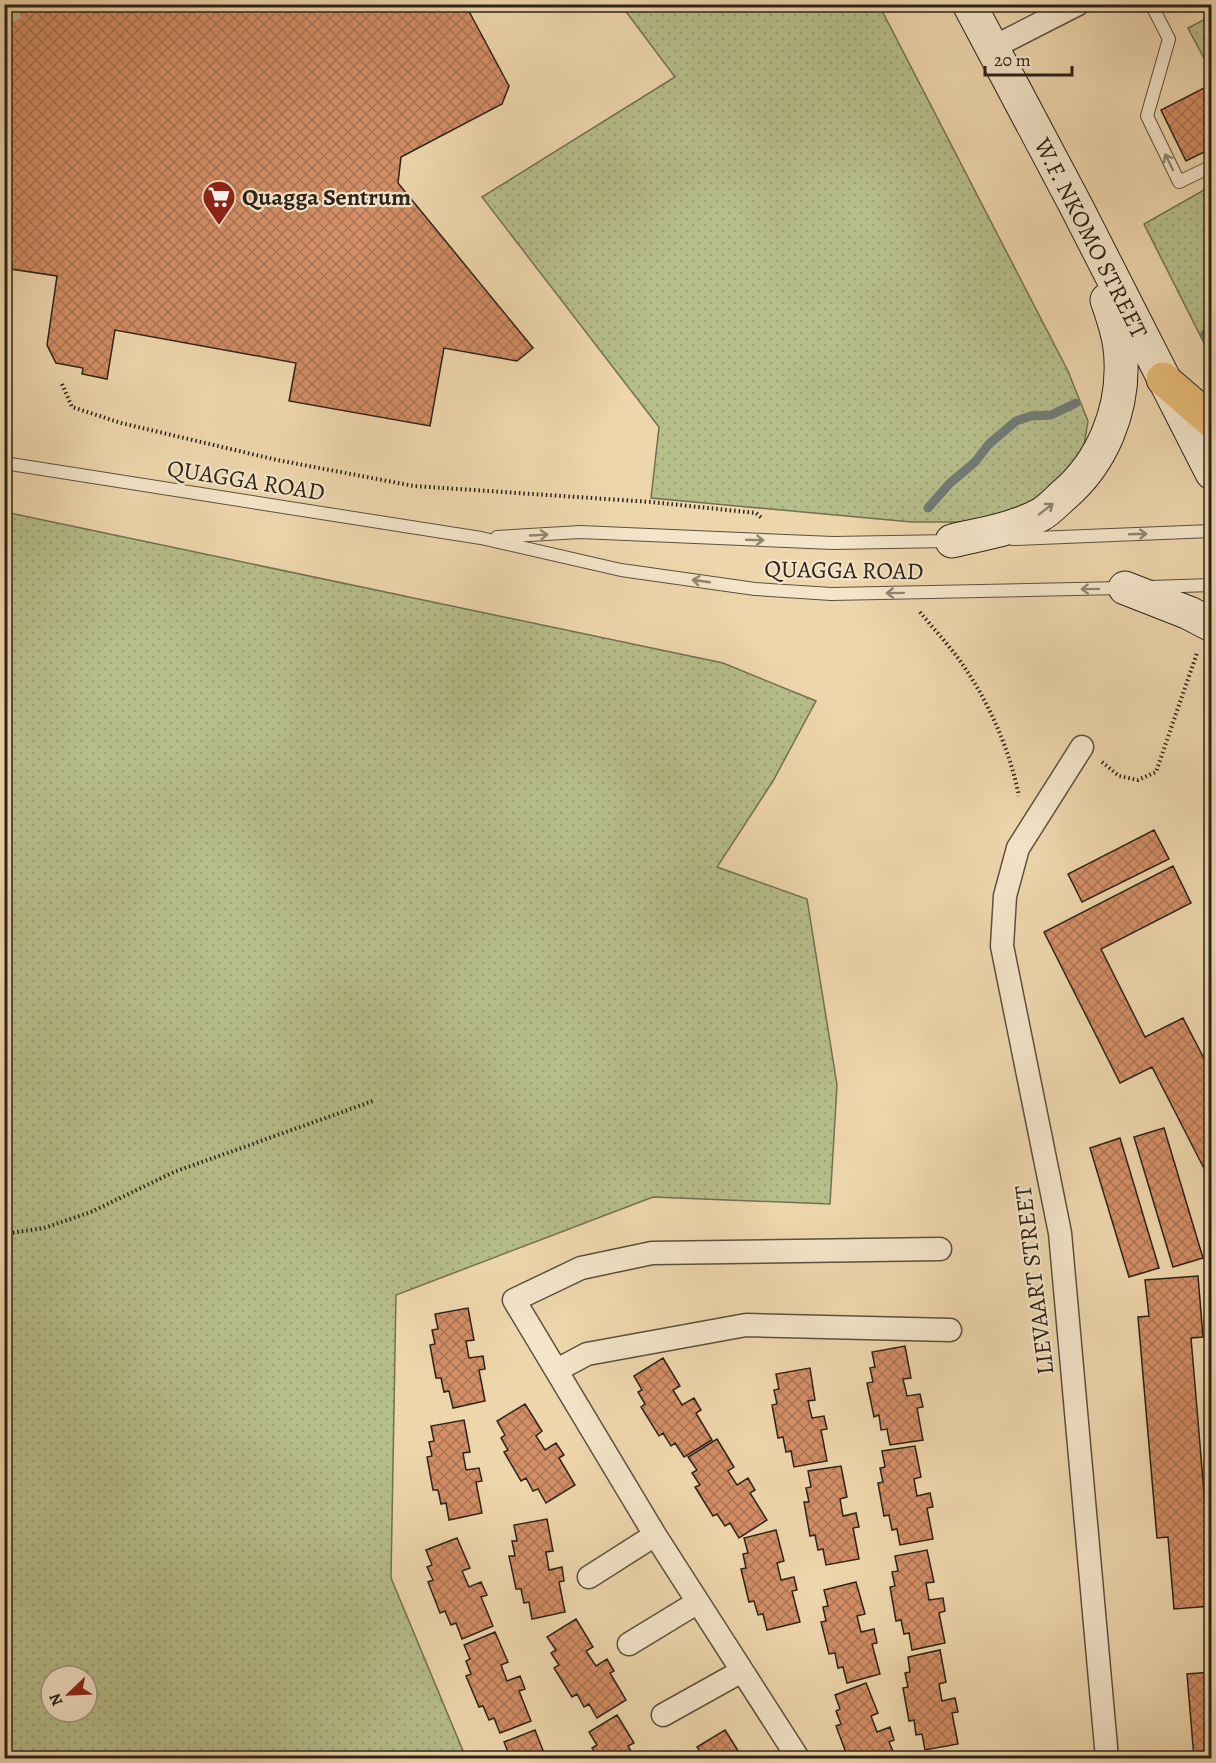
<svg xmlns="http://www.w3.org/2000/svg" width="1216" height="1763" font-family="Alegreya,serif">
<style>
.grass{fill:url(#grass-dots);stroke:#717052;stroke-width:1.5;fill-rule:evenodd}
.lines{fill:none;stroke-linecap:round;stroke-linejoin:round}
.stream{stroke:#717b77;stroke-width:9}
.building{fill:url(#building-cross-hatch);stroke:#2c2319;stroke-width:1.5}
.pedestrian-tunnel{stroke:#c7b28f;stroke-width:16;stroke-dasharray:16 8;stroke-linecap:butt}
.service-casing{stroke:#5c503e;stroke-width:14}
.minor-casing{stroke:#5c503e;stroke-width:25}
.secondary-casing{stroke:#2c2319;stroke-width:35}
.primary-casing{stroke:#2c2319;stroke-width:35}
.path{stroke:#2c2319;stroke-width:4;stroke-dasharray:1.5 3;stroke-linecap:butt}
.service{stroke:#f4e4c9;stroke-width:12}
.minor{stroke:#f4e4c9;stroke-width:22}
.secondary{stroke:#f4e4c9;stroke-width:33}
.primary{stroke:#e7bb76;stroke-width:33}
.oneway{stroke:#908471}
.labels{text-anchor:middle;stroke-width:4.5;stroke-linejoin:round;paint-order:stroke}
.poi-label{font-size:24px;font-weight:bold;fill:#2c2319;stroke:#f4e4c9;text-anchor:start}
.street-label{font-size:24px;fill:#2c2319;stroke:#f4e4c9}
</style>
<defs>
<pattern id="grass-dots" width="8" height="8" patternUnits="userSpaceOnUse" patternTransform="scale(1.5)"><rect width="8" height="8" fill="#b6be8b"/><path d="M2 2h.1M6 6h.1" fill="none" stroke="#9da377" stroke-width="1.8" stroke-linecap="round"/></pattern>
<pattern id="building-cross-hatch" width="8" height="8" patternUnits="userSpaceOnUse" patternTransform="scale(1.5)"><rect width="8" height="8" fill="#d38e66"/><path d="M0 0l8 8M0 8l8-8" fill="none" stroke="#ab7453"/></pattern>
</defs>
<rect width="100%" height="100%" fill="#eed6ac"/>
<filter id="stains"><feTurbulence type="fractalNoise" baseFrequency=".00333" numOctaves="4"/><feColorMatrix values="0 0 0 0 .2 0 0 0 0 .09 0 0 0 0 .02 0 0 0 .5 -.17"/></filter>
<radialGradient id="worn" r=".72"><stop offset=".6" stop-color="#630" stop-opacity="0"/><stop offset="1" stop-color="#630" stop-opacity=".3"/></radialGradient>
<!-- grass -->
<path class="grass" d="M621 5H879L1068 371 1088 421 1082 458 1055 490 990 522H912L651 498 659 427 482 197 675 77Z
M1211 16 1212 84 1210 85 1205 75 1207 64 1188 28Z
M1211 186V357L1144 224Z
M5 512 723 663 816 701 773 781 717 867 807 899 837 1085 830 1204 653 1197 396 1295 391 1578 466 1758H5ZM51 1676H87V1712H51Z"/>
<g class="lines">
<!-- stream -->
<path class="stream" d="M1205 334 1212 331
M928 508 950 483 975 462 989 444 1016 421 1031 416 1051 415 1076 403
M4 1755 5 1758"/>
</g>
<!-- building -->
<path class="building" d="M4 4H465L509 86 502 104 401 157 398 183 533 348 517 361 444 348 430 426 289 401 296 363 115 330 107 379 82 374 83 368 56 363 47 345 57 276 4 268Z
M1212 84V148L1186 161 1161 110Z
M1154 830 1169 859 1082 902 1068 874Z
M1173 866 1191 903 1101 949 1145 1037 1183 1018 1212 1074V1184L1152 1067 1120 1083 1044 932Z
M1164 1128 1203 1258 1173 1267 1134 1137Z
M1120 1138 1159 1268 1129 1277 1090 1148Z
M1198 1276 1203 1337 1191 1338 1207 1528 1212 1527V1606L1174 1609 1168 1537 1157 1538 1138 1317 1149 1316 1145 1280Z
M468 1308 474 1340 466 1341 469 1358 483 1356 485 1369 479 1370 485 1401 453 1408 449 1391 444 1392 441 1378H436L430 1345 435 1344 432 1330 438 1329 435 1314Z
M905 1346 911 1378 903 1379 907 1396 920 1394 923 1407 917 1408 923 1440 890 1445 887 1429 881 1430 879 1415 874 1417 867 1383 873 1382 870 1368 875 1367 872 1352Z
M663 1358 680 1386 673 1390 682 1405 694 1398 701 1410 696 1413 712 1440 684 1457 675 1443 671 1446 663 1433 659 1436 641 1407 645 1404 638 1392 642 1390 634 1376Z
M810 1368 815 1400 808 1401 812 1418 824 1416 827 1429 821 1430 827 1461 794 1467 791 1451 786 1452 783 1437 778 1438 772 1405 777 1404 774 1390 779 1389 776 1374Z
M525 1404 542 1431 536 1436 545 1450 556 1443 564 1455 559 1458 575 1485 546 1503 538 1489 533 1491 526 1478 521 1481 504 1452 508 1450 501 1438 505 1435 497 1421Z
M464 1420 470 1452 463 1453 466 1470 479 1468 482 1481 476 1482 482 1513 449 1520 446 1503 441 1504 438 1490H433L427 1457 432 1456 429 1442 434 1441 431 1426Z
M717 1439 734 1467 728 1471 737 1485 748 1478 755 1490 750 1493 767 1520 739 1538 730 1523 725 1526 717 1514 713 1516 695 1487 700 1485 692 1473 697 1470 688 1457Z
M915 1446 921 1477 914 1479 917 1496 930 1493 933 1507 927 1508 933 1539 900 1545 897 1529 892 1530 889 1515 884 1516 878 1483 883 1482 880 1468 885 1467 882 1451Z
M841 1466 847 1497 840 1499 843 1516 856 1513 859 1527 853 1528 859 1559 826 1565 823 1549 818 1550 815 1535 810 1536 804 1502H809L806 1488 811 1487 808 1471Z
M547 1519 553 1551 546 1552 549 1570 562 1567 564 1581 559 1582 565 1612 532 1619 529 1602 524 1603 521 1589H516L509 1556H515L512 1541H517L514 1525Z
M776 1530 784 1561 777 1563 781 1580 794 1577 797 1590 792 1591 800 1622 767 1630 763 1614 758 1615 754 1601 749 1602 741 1569 746 1568 743 1554 748 1553 744 1538Z
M457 1538 470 1568 462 1571 469 1587 481 1582 487 1595 481 1597 493 1626 462 1639 456 1623 451 1625 445 1611 440 1613 428 1582 433 1580 427 1567 432 1565 426 1550Z
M927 1550 934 1582 926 1583 929 1600 943 1598 945 1611 939 1613 945 1643 912 1650 909 1633 904 1634 901 1620 896 1621 890 1587 895 1586 892 1572 898 1571 895 1556Z
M856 1582 865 1614 857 1616 861 1632 874 1629 877 1643 872 1644 880 1674 847 1683 843 1667 838 1668 835 1653 829 1654 821 1622 826 1621 823 1607 828 1606 824 1590Z
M576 1619 593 1647 586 1651 596 1666 607 1659 614 1671 610 1673 626 1700 597 1718 589 1704 584 1707 577 1694 572 1697 554 1668 559 1665 551 1653 556 1650 547 1637Z
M495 1632 508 1662 501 1665 507 1681 520 1676 525 1689 519 1691 531 1721 500 1733 494 1718 489 1720 483 1706 479 1707 466 1676 471 1674 466 1661 470 1659 464 1645Z
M940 1650 946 1682 939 1684 942 1701 955 1698 958 1712 952 1713 958 1744 925 1750 922 1734 916 1735 914 1720 909 1721 903 1688 908 1687 905 1673 910 1672 908 1657Z
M1212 1672V1758H1194L1187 1674Z
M866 1683 878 1713 871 1716 877 1732 890 1727 894 1740 889 1742 896 1758H854L853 1756 848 1758 836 1726 841 1724 836 1711 840 1709 835 1695Z
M617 1715 634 1743 628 1746 635 1758H599L592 1748 597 1745 589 1732Z
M535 1730 546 1758H505L510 1757 504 1742Z
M725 1730 742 1757 740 1758H704L697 1747Z"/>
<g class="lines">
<!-- pedestrian-tunnel -->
<path class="pedestrian-tunnel" d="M4 18 31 4"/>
<defs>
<path id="service" d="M1151 4 1169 39 1147 116 1179 182 1212 166
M4 463 481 538 621 570 755 589 831 594 1123 588
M497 537 580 532 833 543 950 541
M1013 539 1212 531
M1150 587 1212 585"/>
<path id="minor" d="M992 48 1078 4
M1082 747 1018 848 1005 896 1002 946 1060 1233 1107 1758
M557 1370 587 1354 746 1325 950 1330
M589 1577 655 1535
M629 1644 698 1602
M663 1715 742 1671
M798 1758 655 1535 514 1300 581 1268 652 1253 940 1249"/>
<path id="secondary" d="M969 4 1076 206 1212 473
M952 541C981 534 1014 529 1040 515 1049 510 1057 501 1065 494 1102 462 1123 411 1121 362 1121 341 1114 320 1107 300
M1125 588 1189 613 1212 625"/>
<path id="primary" d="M1163 379 1212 421"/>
</defs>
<!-- service casing -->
<use href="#service" class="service-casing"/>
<!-- minor casing -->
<use href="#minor" class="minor-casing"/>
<!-- secondary casing -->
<use href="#secondary" class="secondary-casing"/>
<!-- primary casing -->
<use href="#primary" class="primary-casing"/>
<!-- path -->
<path class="path" d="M62 384 72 407 121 423 277 460 414 486 651 502 756 513 763 519
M920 612C932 627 946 642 958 658 987 698 1009 747 1019 796
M1102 762 1119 776 1138 780 1156 772 1197 653
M4 1234 44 1228 91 1212 174 1172 373 1101"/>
<!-- service -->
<use href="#service" class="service"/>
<!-- minor -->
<use href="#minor" class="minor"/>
<!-- secondary -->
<use href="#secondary" class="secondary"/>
<!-- primary -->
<use href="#primary" class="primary"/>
</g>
<!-- one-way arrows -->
<defs><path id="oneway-shaft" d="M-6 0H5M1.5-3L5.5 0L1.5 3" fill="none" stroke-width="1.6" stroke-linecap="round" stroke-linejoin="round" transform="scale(1.5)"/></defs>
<g class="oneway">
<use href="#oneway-shaft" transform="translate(1169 162) rotate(-116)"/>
<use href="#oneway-shaft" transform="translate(1046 509) rotate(-38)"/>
<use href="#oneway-shaft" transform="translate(1138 534) rotate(-2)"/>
<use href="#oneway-shaft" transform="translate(539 535) rotate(-3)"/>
<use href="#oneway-shaft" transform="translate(755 540) rotate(2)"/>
<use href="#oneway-shaft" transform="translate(701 581) rotate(-172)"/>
<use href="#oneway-shaft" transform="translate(1090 589) rotate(179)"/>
<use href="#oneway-shaft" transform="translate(895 593) rotate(179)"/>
</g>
<!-- icons -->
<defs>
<symbol id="supermarket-pin" viewBox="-11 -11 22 30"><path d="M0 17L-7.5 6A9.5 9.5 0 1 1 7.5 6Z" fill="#8f2418" stroke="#f4e4c9"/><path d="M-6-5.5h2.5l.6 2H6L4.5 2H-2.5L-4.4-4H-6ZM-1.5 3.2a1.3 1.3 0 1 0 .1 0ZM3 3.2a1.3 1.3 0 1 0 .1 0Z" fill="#fff"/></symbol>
</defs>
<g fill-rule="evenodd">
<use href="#supermarket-pin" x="200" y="178" width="38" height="52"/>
</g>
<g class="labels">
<!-- poi labels -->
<g class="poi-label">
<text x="242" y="205">Quagga Sentrum</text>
</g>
<!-- street labels -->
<g class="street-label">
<text transform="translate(1091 238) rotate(63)" y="8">W.F. NKOMO STREET</text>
<text transform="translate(246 480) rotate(9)" y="8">QUAGGA ROAD</text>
<text transform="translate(844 570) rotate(1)" y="8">QUAGGA ROAD</text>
<text transform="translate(1034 1280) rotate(-97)" y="8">LIEVAART STREET</text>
</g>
</g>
<!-- margin -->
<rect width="1216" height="1763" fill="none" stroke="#eed6ac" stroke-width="24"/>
<rect x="6" y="6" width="1204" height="1751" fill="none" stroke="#2c2319" stroke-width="3"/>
<rect x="12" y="12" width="1192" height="1739" fill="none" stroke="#2c2319" stroke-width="1.5"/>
<!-- north arrow -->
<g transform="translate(69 1694) rotate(247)"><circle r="28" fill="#f4e4c9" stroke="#a49783" stroke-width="1.5"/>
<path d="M0-4.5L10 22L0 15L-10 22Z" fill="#8f2418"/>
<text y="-9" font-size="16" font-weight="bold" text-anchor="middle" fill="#2c2319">N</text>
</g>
<!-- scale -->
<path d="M985 66v9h87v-9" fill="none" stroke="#2c2319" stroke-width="3"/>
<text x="994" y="66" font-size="18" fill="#2c2319" stroke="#f4e4c9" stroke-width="4.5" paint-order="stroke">20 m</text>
<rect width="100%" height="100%" filter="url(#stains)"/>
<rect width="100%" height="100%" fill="url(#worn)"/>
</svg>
